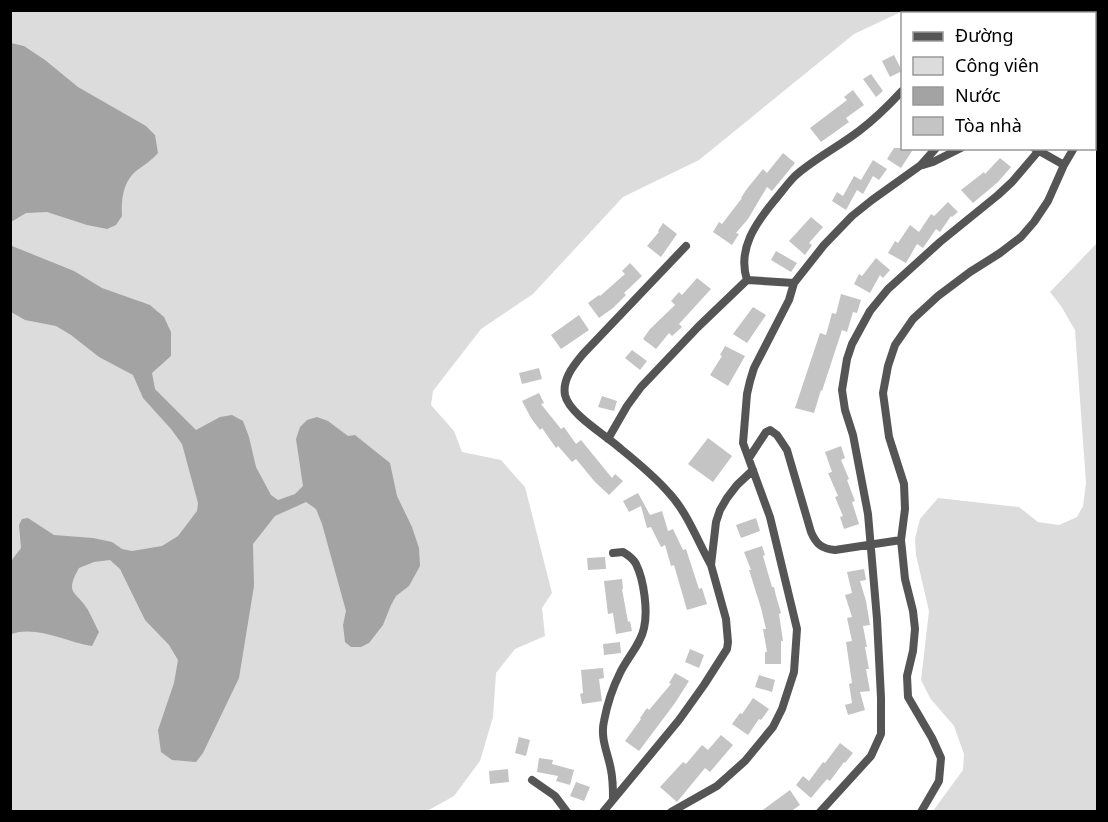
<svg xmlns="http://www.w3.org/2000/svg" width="1108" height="822" font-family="'Noto Sans',sans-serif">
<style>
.green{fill:#dcdcdc}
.water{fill:#a3a3a3}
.building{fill:#c4c4c4}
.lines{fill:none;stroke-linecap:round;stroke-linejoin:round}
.street{stroke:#555;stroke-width:8}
</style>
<rect width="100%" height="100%" fill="#fff"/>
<!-- green -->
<path class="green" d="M10 11H903L854 34 699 160 623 197 533 294 481 329 433 391 431 405 454 431 462 452 501 460 525 487 552 593 542 608 545 636 515 649 496 673 493 717 480 761 454 796 427 811H11Z
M1097 243V811H933L963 770 964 754 954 726 930 698 921 680 929 611 916 555 915 539 920 519 938 498 1019 507 1038 522 1059 525 1077 517 1083 506 1086 483 1075 330 1061 306 1050 292Z"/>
<!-- water -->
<path class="water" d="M11 43 24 46 45 60 78 87 146 126 155 135 158 153C152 160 144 165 136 171 123 182 121 200 122 216L116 225 107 229 87 225 47 212 26 213 11 222Z
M11 242 12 246 74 271 102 288 150 305 164 317 171 332V356L152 373 155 389 196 430 220 417 232 415 243 421 249 437 256 467 271 495 278 500 295 494 303 486 296 439 300 427 307 420 317 417 328 421 348 436 355 435 390 463 397 496 412 527 419 548 420 566 409 586 396 596 391 605 383 625 369 643 361 647H351L345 642 343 625 346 611 322 524 316 509 306 502 275 516 253 544 254 586 239 678 203 753 196 762 172 760 161 752 158 730 174 683 178 660 169 645 145 620 120 569 110 560 94 562 79 568C64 595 76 590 88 610 92 617 95 625 99 632L92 646C66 642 37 625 11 634V561L21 548 19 525 22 519 28 518 54 535 93 538 112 542 122 549 132 551 162 546 178 536 197 511 198 503 182 444 171 429 143 398 133 375 99 357 71 335 56 326 25 320 11 312Z"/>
<!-- building -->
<path class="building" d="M894 55 902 71 890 77 882 61Z
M871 74 883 91 876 97 863 79Z
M853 90 864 105 846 118 849 122 821 142 810 128 847 100 844 97Z
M894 148H914L901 168 887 159Z
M783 153 795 163 772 191 767 187 748 219 736 233 739 234 732 245 713 232 719 222 722 224 742 198H741L746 190 763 169 767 173Z
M1000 158 1011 167 998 182 973 203 961 190 984 172 985 174Z
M873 160 887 169 879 180 873 176 863 194 857 190 846 210 832 201 837 192 843 196 854 176 861 180Z
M948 202 958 212 952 217 951 216 940 232 936 229 923 248 917 244 906 263 888 253 895 241 898 243 910 225 919 232 931 214 934 216Z
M811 217 823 227 809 243 812 245 805 255 789 241Z
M663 223 677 234 661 257 647 246 659 232 658 231Z
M776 251 797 263 791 272 771 260Z
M876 258 890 270 883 278 880 275 870 293 854 284 859 274 862 276Z
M630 263 642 276 624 293 626 295 613 308 599 318 588 303 599 295 600 296 625 274 622 271Z
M697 278 711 289 679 324 682 327 672 336 669 333 656 349 643 339 650 329 675 305 671 301 679 292 682 295Z
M841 294 861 300 857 313 853 312 847 332 842 330 822 391 821 390 814 413 795 408 820 333 826 335 832 313 836 314Z
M753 307 766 315 747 343 733 334Z
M579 315 589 330 561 349 551 335Z
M725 346 745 356 728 386 710 375 722 356 720 355Z
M632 350 647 361 640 370 625 358Z
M539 368 542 379 522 384 519 373Z
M539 393 544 403 541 404 561 429 564 427 576 444 581 440 612 478 615 474 623 481 609 495 595 482 576 459 572 462 558 446 556 448 542 428 540 430 531 418 522 401Z
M602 396 617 401 614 411 598 407Z
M708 438 732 456 713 482 688 464Z
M841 446 845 458 841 460 849 479 847 480 855 501 852 502 859 524 844 529 840 517 843 516 835 497 838 496 828 473 832 472 825 452Z
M638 493 650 515 662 511 668 531 673 529 683 550 686 549 699 589 702 588 707 604 687 610 674 565 671 566 665 545 661 547 651 527 647 528 641 506 629 512 623 501Z
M756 518 760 531 741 538 736 525Z
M762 546 765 555 763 556 772 587H774L776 596 781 613 779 614 783 641H781V664H765V652H767L763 629H766L761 608 749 570H751L744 552Z
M605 557 606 569 588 570 587 558Z
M864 569 866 580 860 581 866 601 870 625 863 626 867 647H865L869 669H866L870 691 860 692 865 710 848 715 845 705 852 703 849 684 852 683 846 642 852 641 847 618 852 617 845 595 852 593 847 572Z
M622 579 623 589H622L628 622 630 621 632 631 616 634 613 613 608 614 604 581Z
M620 642 621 653 604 655 603 644Z
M690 649 704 655 699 668 685 662Z
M603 668 604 678 599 679 602 701 582 704 580 694 583 693 581 670Z
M675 673 689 681 675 703 639 751 625 741 641 719 640 718 647 708 649 710 671 684 669 683Z
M759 675 775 680 772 692 755 687Z
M753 698 769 709 761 720 759 719 748 735 732 724 740 713 742 714Z
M721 735 733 745 710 772 705 768 677 802 660 787 683 762 686 764 702 745 708 750Z
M519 737 530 740 526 756 515 753Z
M840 743 853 753 845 763 844 762 830 781 827 779 811 798 796 785 803 776 809 781 823 762 825 763Z
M539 758 553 760 552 764 574 770 570 785 556 781 558 776 537 772Z
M508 769 509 782 490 784 489 771Z
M576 782 590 787 584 801 570 796Z
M790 790 800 805 790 812H760Z"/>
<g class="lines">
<!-- street -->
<path class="street" d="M1054 14 1056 10
M1094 74 1098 68
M1094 112 1098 106
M1034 148 1064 165
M923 165 933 162 961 148
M686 246 583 354C574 365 562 379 565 395 569 414 607 436 621 449 637 462 656 478 669 493 687 512 698 542 711 565
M794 283 747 280C737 249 756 223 774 201 781 193 787 184 795 176 814 159 838 147 859 131 875 119 889 105 902 91
M608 439 627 406 641 387 698 327 747 280
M749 458 766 432 770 430 777 435 787 450 811 532C816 544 822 549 835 550L901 540
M532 780 555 796 567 812
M613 798C613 789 613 780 611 770 608 753 600 739 604 721 607 705 613 687 620 673 627 658 641 644 644 628 648 611 644 580 636 564 633 558 628 555 623 552L613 553
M603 812 679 720 704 685 727 649 728 642 726 619 711 565 716 522 720 510 727 498 737 485 753 470
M671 812 717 786 745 761 773 727 782 709 794 672 797 629 770 517 743 443 747 394 750 381 754 368 789 300 794 283 824 245 852 216 872 200 921 165 936 148
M820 812 871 756 881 734V698L877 619 868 514 853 435 845 410 842 390 847 359 852 344 870 311 888 289 940 242 998 195 1012 182 1041 148
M921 812 939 781 941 758 932 738 908 697 907 676 913 651 915 629 913 611 905 579 901 540 905 509 904 484 889 437 883 393 888 366 895 345 913 319 938 296 970 272 1000 253 1021 237 1034 222 1048 201 1064 165 1074 148"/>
</g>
<!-- border -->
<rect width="1108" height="822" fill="none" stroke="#000000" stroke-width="24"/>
<!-- legend -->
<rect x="901" y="12" width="195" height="138" fill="#ffffff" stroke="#999999" stroke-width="1.5"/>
<rect x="913" y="32" width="30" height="9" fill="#555555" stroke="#999999" stroke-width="1.5"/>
<text x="955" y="42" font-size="18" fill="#000000">Đường</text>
<rect x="913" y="57" width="30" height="18" fill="#dcdcdc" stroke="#999999" stroke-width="1.5"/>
<text x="955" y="72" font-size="18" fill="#000000">Công viên</text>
<rect x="913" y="87" width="30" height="18" fill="#a3a3a3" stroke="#999999" stroke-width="1.5"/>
<text x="955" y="102" font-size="18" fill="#000000">Nước</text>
<rect x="913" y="117" width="30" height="18" fill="#c4c4c4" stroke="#999999" stroke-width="1.5"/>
<text x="955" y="132" font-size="18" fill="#000000">Tòa nhà</text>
</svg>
